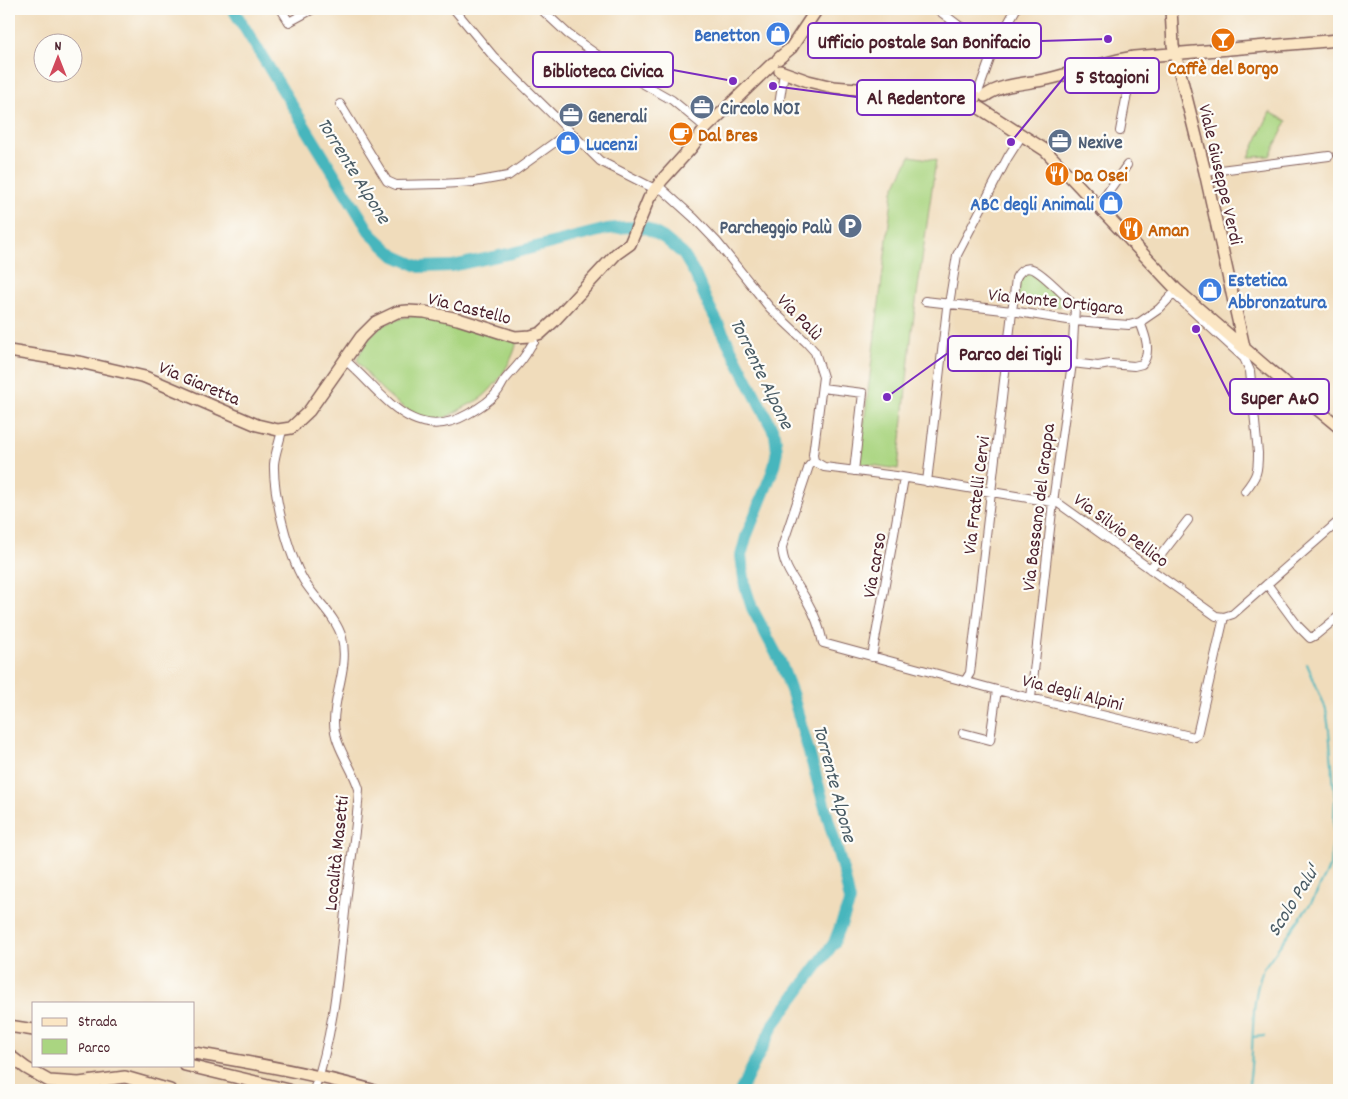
<svg xmlns="http://www.w3.org/2000/svg" width="1348" height="1099" font-family="Dekko,sans-serif">
<style>
.green{fill:#aad581;stroke:#7a7a56}
.lines{fill:none;stroke-linecap:round;stroke-linejoin:round}
.stream{stroke:#47b6bd;stroke-width:2}
.river{stroke:#47b6bd;stroke-width:12}
.street-casing{stroke:#84615d;stroke-width:10}
.secondary-casing{stroke:#84615d;stroke-width:14}
.street{stroke:#fff;stroke-width:8}
.secondary{stroke:#fbe6c4;stroke-width:11}
.labels{text-anchor:middle;stroke-width:4.5;stroke-linejoin:round;paint-order:stroke}
.shop-label{font-size:19px;font-weight:bold;fill:#366cbe;stroke:#fdfcf7;text-anchor:end}
.food-label{font-size:19px;font-weight:bold;fill:#c56008;stroke:#fdfcf7;text-anchor:start}
.service-label{font-size:19px;font-weight:bold;fill:#4e5e75;stroke:#fdfcf7;text-anchor:start}
.street-label{font-size:19px;fill:#4a1f2b;stroke:#fdfcf7}
.water-label{font-size:20px;font-style:italic;fill:#495b65;stroke:#fdfcf7}
.leader{fill:none;stroke:#7b2cbf;stroke-width:2}
.callout-dot{fill:#7b2cbf;stroke:#fdfcf7;stroke-width:2}
.callout{fill:#fdfcf7;stroke:#7b2cbf;stroke-width:2}
.callout-label{font-size:20px;text-anchor:middle;font-weight:bold;fill:#4a1f2b}
</style>
<rect width="100%" height="100%" fill="#fdfcf7"/>
<filter id="ink" filterUnits="userSpaceOnUse"><feTurbulence type="fractalNoise" baseFrequency=".02" numOctaves="2"/><feDisplacementMap in="SourceGraphic" scale="10" xChannelSelector="R" yChannelSelector="G"/><feConvolveMatrix kernelMatrix="1 2 1 2 8 2 1 2 1" color-interpolation-filters="sRGB"/></filter>
<filter id="wash" filterUnits="userSpaceOnUse"><feTurbulence type="fractalNoise" baseFrequency=".0096" numOctaves="4" result="noise"/><feDisplacementMap in="SourceGraphic" scale="20" xChannelSelector="R" yChannelSelector="G"/><feGaussianBlur stdDeviation="1.12" result="paint"/><feColorMatrix in="noise" values="0 0 0 0 0 0 0 0 0 0 0 0 0 0 0 0 0 1.4 0 .05"/><feComposite in="paint" operator="in"/></filter>
<g filter="url(#wash)">
<rect width="100%" height="100%" fill="#f0dcbb"/>
<!-- green -->
<path class="green" d="M1270 112 1287 121 1270 156 1249 157Z
M910 156 936 160 912 330 898 469 859 463 893 191Z
M1026 271C1039 270 1053 289 1062 298L1060 307 1018 301 1020 277Z
M416 315 438 318 517 340C515 358 496 387 481 398 475 402 468 405 461 409 452 414 444 420 433 419 408 419 368 379 357 359 372 329 384 321 416 315Z"/>
<g class="lines">
<!-- stream -->
<path class="stream" d="M1253 1037 1264 1036
M1248 1090C1256 1050 1248 1008 1263 969L1313 900 1330 866 1333 837 1335 800 1329 730 1326 709 1307 664"/>
<!-- river -->
<path class="river" d="M233 9 371 234 395 256 420 267 452 266 512 253 607 229 627 227 646 228 664 238 683 254 695 274 707 302 775 434 777 451 773 470 746 537 741 556 745 586 752 608 780 661 792 693 844 874 850 901 834 943 774 1024 741 1090"/>
</g>
</g>
<g filter="url(#ink)">
<g class="lines">
<defs>
<path id="street" d="M281 9 289 22 313 9
M454 9 493 56 600 161 651 187 663 190 694 218 717 242 770 308 806 342 815 352 823 377 813 455 814 461 809 466 782 547C783 570 798 583 808 603 815 615 820 629 823 643L997 690 1194 737 1197 735 1224 617
M541 9 568 34 617 69 672 100 706 128
M937 9 958 25 994 48
M977 95 994 48 1016 9
M340 104 387 181 396 185 441 184 474 182 508 176 569 132
M779 105 783 79
M1120 131 1134 57
M1205 172 1329 156
M1098 206 1127 165
M1174 294 1244 358
M925 301 1012 311 1074 321 1129 325 1140 322 1159 309 1177 290
M1244 347V358L1250 371 1258 453C1258 472 1257 476 1245 491
M345 360C383 392 412 446 468 414 479 408 491 401 498 391 501 387 502 384 504 381 510 373 518 366 524 357 528 352 529 347 534 342L531 336
M1072 363 1098 366 1110 364 1134 366 1142 364C1152 352 1145 335 1140 322
M822 388 863 393 854 471
M282 430C280 441 275 453 274 464 273 495 288 554 304 581 315 599 337 618 342 638 349 666 334 694 334 722 334 746 352 766 359 789 357 827 350 865 346 903 339 964 335 1032 314 1090
M814 461 824 467 896 476 1058 503 1216 616 1224 617 1233 614 1339 521
M927 482 947 308 949 304 957 255 1008 157 1022 135
M1150 569 1188 520
M1267 584 1298 626 1310 638 1316 635 1339 616
M872 657 904 478
M965 681 970 673 1016 278C1019 272 1025 266 1032 269 1039 270 1071 301 1075 307L1072 363 1053 502 1031 698
M963 733 990 740 997 690"/>
<path id="secondary" d="M1171 9 1173 45 1205 172 1244 347
M778 59 791 48 817 9
M780 71 808 81 833 87 966 98 975 97
M985 96C1003 83 1027 84 1048 79 1077 72 1104 62 1134 57L1339 40
M978 107 1045 150 1177 290 1267 368 1339 427
M9 351 84 363 145 377 257 425 278 430 291 428 309 411 361 337 376 322 397 312 408 311 425 312 458 319 515 337 531 336 541 333 553 322 616 254 630 244 649 198 662 180 691 148 706 128 773 63
M9 1026 34 1030
M194 1053C254 1063 314 1074 372 1090
M9 1055 26 1068 49 1081 79 1083 125 1077 170 1090
M185 1065 289 1090"/>
</defs>
<!-- street casing -->
<use href="#street" class="street-casing"/>
<!-- secondary casing -->
<use href="#secondary" class="secondary-casing"/>
<!-- street -->
<use href="#street" class="street"/>
<!-- secondary -->
<use href="#secondary" class="secondary"/>
</g>
</g>
<!-- icons -->
<defs>
<symbol id="shop-disc" viewBox="-11 -11 22 22"><circle r="9.5" fill="#3f7fe0" stroke="#fdfcf7"/><path d="M-5-2.5h2.3a2.7 3.5 0 0 1 5.4 0H5L5.5 6h-11ZM-1.5-2.5h3a1.5 2.3 0 0 0-3 0Z" fill="#fff"/></symbol>
<symbol id="bar-disc" viewBox="-11 -11 22 22"><circle r="9.5" fill="#e8710a" stroke="#fdfcf7"/><path d="M-6-5H6L.8 .8V4.5H3.5V6h-7V4.5H-.8V.8Z" fill="#fff"/></symbol>
<symbol id="office-disc" viewBox="-11 -11 22 22"><circle r="9.5" fill="#5c6f8a" stroke="#fdfcf7"/><path d="M-6-3h4V-5.5h4V-3h4V5H-6ZM-1-4.5V-3h2v-1.5ZM-6 0V1H6V0Z" fill="#fff"/></symbol>
<symbol id="cafe-disc" viewBox="-11 -11 22 22"><circle r="9.5" fill="#e8710a" stroke="#fdfcf7"/><path d="M-5.5-4.5H6V0H3Q3 3.5 0 3.5H-2.5Q-5.5 3.5-5.5 0ZM3-3.2v2h1.7v-2ZM-6 4.5H4V6H-6Z" fill="#fff"/></symbol>
<symbol id="restaurant-disc" viewBox="-11 -11 22 22"><circle r="9.5" fill="#e8710a" stroke="#fdfcf7"/><path d="M-5-6h1v4h1v-4h1v4h1v-4h1v5L-1.5 .5V6h-2V.5L-5-1ZM5-6V6H3V1.5H1.5Q1.5-4 5-6Z" fill="#fff"/></symbol>
<symbol id="parking-disc" viewBox="-11 -11 22 22"><circle r="9.5" fill="#5c6f8a" stroke="#fdfcf7"/><path d="M-3.5-5.5H1a3.5 3.5 0 0 1 0 7H-1V5.5H-3.5ZM-1-3.4V-.6H.8a1.4 1.4 0 0 0 0-2.8Z" fill="#fff"/></symbol>
</defs>
<g fill-rule="evenodd">
<use href="#shop-disc" x="764" y="20" width="28" height="28"/>
<use href="#bar-disc" x="1209" y="26" width="28" height="28"/>
<use href="#office-disc" x="688" y="93" width="28" height="28"/>
<use href="#office-disc" x="557" y="101" width="28" height="28"/>
<use href="#cafe-disc" x="667" y="120" width="28" height="28"/>
<use href="#office-disc" x="1046" y="127" width="28" height="28"/>
<use href="#shop-disc" x="554" y="129" width="28" height="28"/>
<use href="#restaurant-disc" x="1043" y="160" width="28" height="28"/>
<use href="#shop-disc" x="1097" y="189" width="28" height="28"/>
<use href="#parking-disc" x="836" y="212" width="28" height="28"/>
<use href="#restaurant-disc" x="1117" y="215" width="28" height="28"/>
<use href="#shop-disc" x="1196" y="276" width="28" height="28"/>
</g>
<g class="labels">
<!-- shop labels -->
<g class="shop-label">
<text x="760" y="41">Benetton</text>
<text x="586" y="150" text-anchor="start">Lucenzi</text>
<text x="1094" y="210">ABC degli Animali</text>
<text x="1228" y="286" text-anchor="start">Estetica<tspan x="1228" dy="22">Abbronzatura</tspan></text>
</g>
<!-- food labels -->
<g class="food-label">
<text x="1223" y="74" text-anchor="middle">Caffè del Borgo</text>
<text x="698" y="141">Dal Bres</text>
<text x="1074" y="181">Da Osei</text>
<text x="1148" y="236">Aman</text>
</g>
<!-- service labels -->
<g class="service-label">
<text x="720" y="114">Circolo NOI</text>
<text x="588" y="122">Generali</text>
<text x="1078" y="148">Nexive</text>
<text x="832" y="233" text-anchor="end">Parcheggio Palù</text>
</g>
<!-- street labels -->
<g class="street-label">
<text transform="translate(1222 174) rotate(77)" y="7">Viale Giuseppe Verdi</text>
<text transform="translate(1056 300) rotate(6)" y="7">Via Monte Ortigara</text>
<text transform="translate(470 307) rotate(14)" y="7">Via Castello</text>
<text transform="translate(801 316) rotate(46)" y="7">Via Palù</text>
<text transform="translate(200 382) rotate(23)" y="7">Via Giaretta</text>
<text transform="translate(975 495) rotate(-83)" y="7">Via Fratelli Cervi</text>
<text transform="translate(1037 507) rotate(-83)" y="7">Via Bassano del Grappa</text>
<text transform="translate(1122 529) rotate(36)" y="7">Via Silvio Pellico</text>
<text transform="translate(873 565) rotate(-80)" y="7">Via carso</text>
<text transform="translate(1073 691) rotate(14)" y="7">Via degli Alpini</text>
<text transform="translate(335 853) rotate(-84)" y="7">Località Masetti</text>
</g>
<!-- water labels -->
<g class="water-label">
<text transform="translate(355 170) rotate(58)" y="7">Torrente Alpone</text>
<text transform="translate(763 373) rotate(64)" y="7">Torrente Alpone</text>
<text transform="translate(836 783) rotate(75)" y="7">Torrente Alpone</text>
<text transform="translate(1292 900) rotate(-58)" y="7">Scolo Palu'</text>
</g>
</g>
<!-- callouts -->
<path class="leader" d="M1108 39L1041 41M733 81L673 70M1011 142L1065 76M773 86L857 97M887 397L948 353M1196 329L1230 397"/>
<g class="callout-dot">
<circle cx="1108" cy="39" r="5"/>
<circle cx="733" cy="81" r="5"/>
<circle cx="1011" cy="142" r="5"/>
<circle cx="773" cy="86" r="5"/>
<circle cx="887" cy="397" r="5"/>
<circle cx="1196" cy="329" r="5"/>
</g>
<g class="callout">
<rect x="808" y="23" width="233" height="35" rx="5"/>
<rect x="533" y="52" width="140" height="35" rx="5"/>
<rect x="1065" y="58" width="94" height="35" rx="5"/>
<rect x="857" y="80" width="118" height="35" rx="5"/>
<rect x="948" y="336" width="123" height="35" rx="5"/>
<rect x="1230" y="379" width="99" height="35" rx="5"/>
</g>
<g class="callout-label">
<text x="924" y="48">Ufficio postale San Bonifacio</text>
<text x="603" y="77">Biblioteca Civica</text>
<text x="1112" y="83">5 Stagioni</text>
<text x="916" y="104">Al Redentore</text>
<text x="1010" y="360">Parco dei Tigli</text>
<text x="1280" y="404">Super A&amp;O</text>
</g>
<!-- margin -->
<rect width="1348" height="1099" fill="none" stroke="#fdfcf7" stroke-width="30"/>
<!-- legend -->
<rect x="32" y="1002" width="162" height="65" fill="#fdfcf7" stroke="#b5a4a5"/>
<rect x="42" y="1018" width="25" height="8" fill="#fbe6c4" stroke="#b5a4a5"/>
<text x="78" y="1026" font-size="15" fill="#4a1f2b">Strada</text>
<rect x="42" y="1039" width="25" height="15" fill="#aad581" stroke="#b5a4a5"/>
<text x="78" y="1052" font-size="15" fill="#4a1f2b">Parco</text>
<!-- north arrow -->
<g transform="translate(58 58)"><circle r="24" fill="#fdfcf7" stroke="#b5a4a5"/>
<path d="M0-4L9 19L0 12L-9 19Z" fill="#d1495b"/>
<text y="-8" font-size="14" font-weight="bold" text-anchor="middle" fill="#4a1f2b">N</text>
</g>
</svg>
